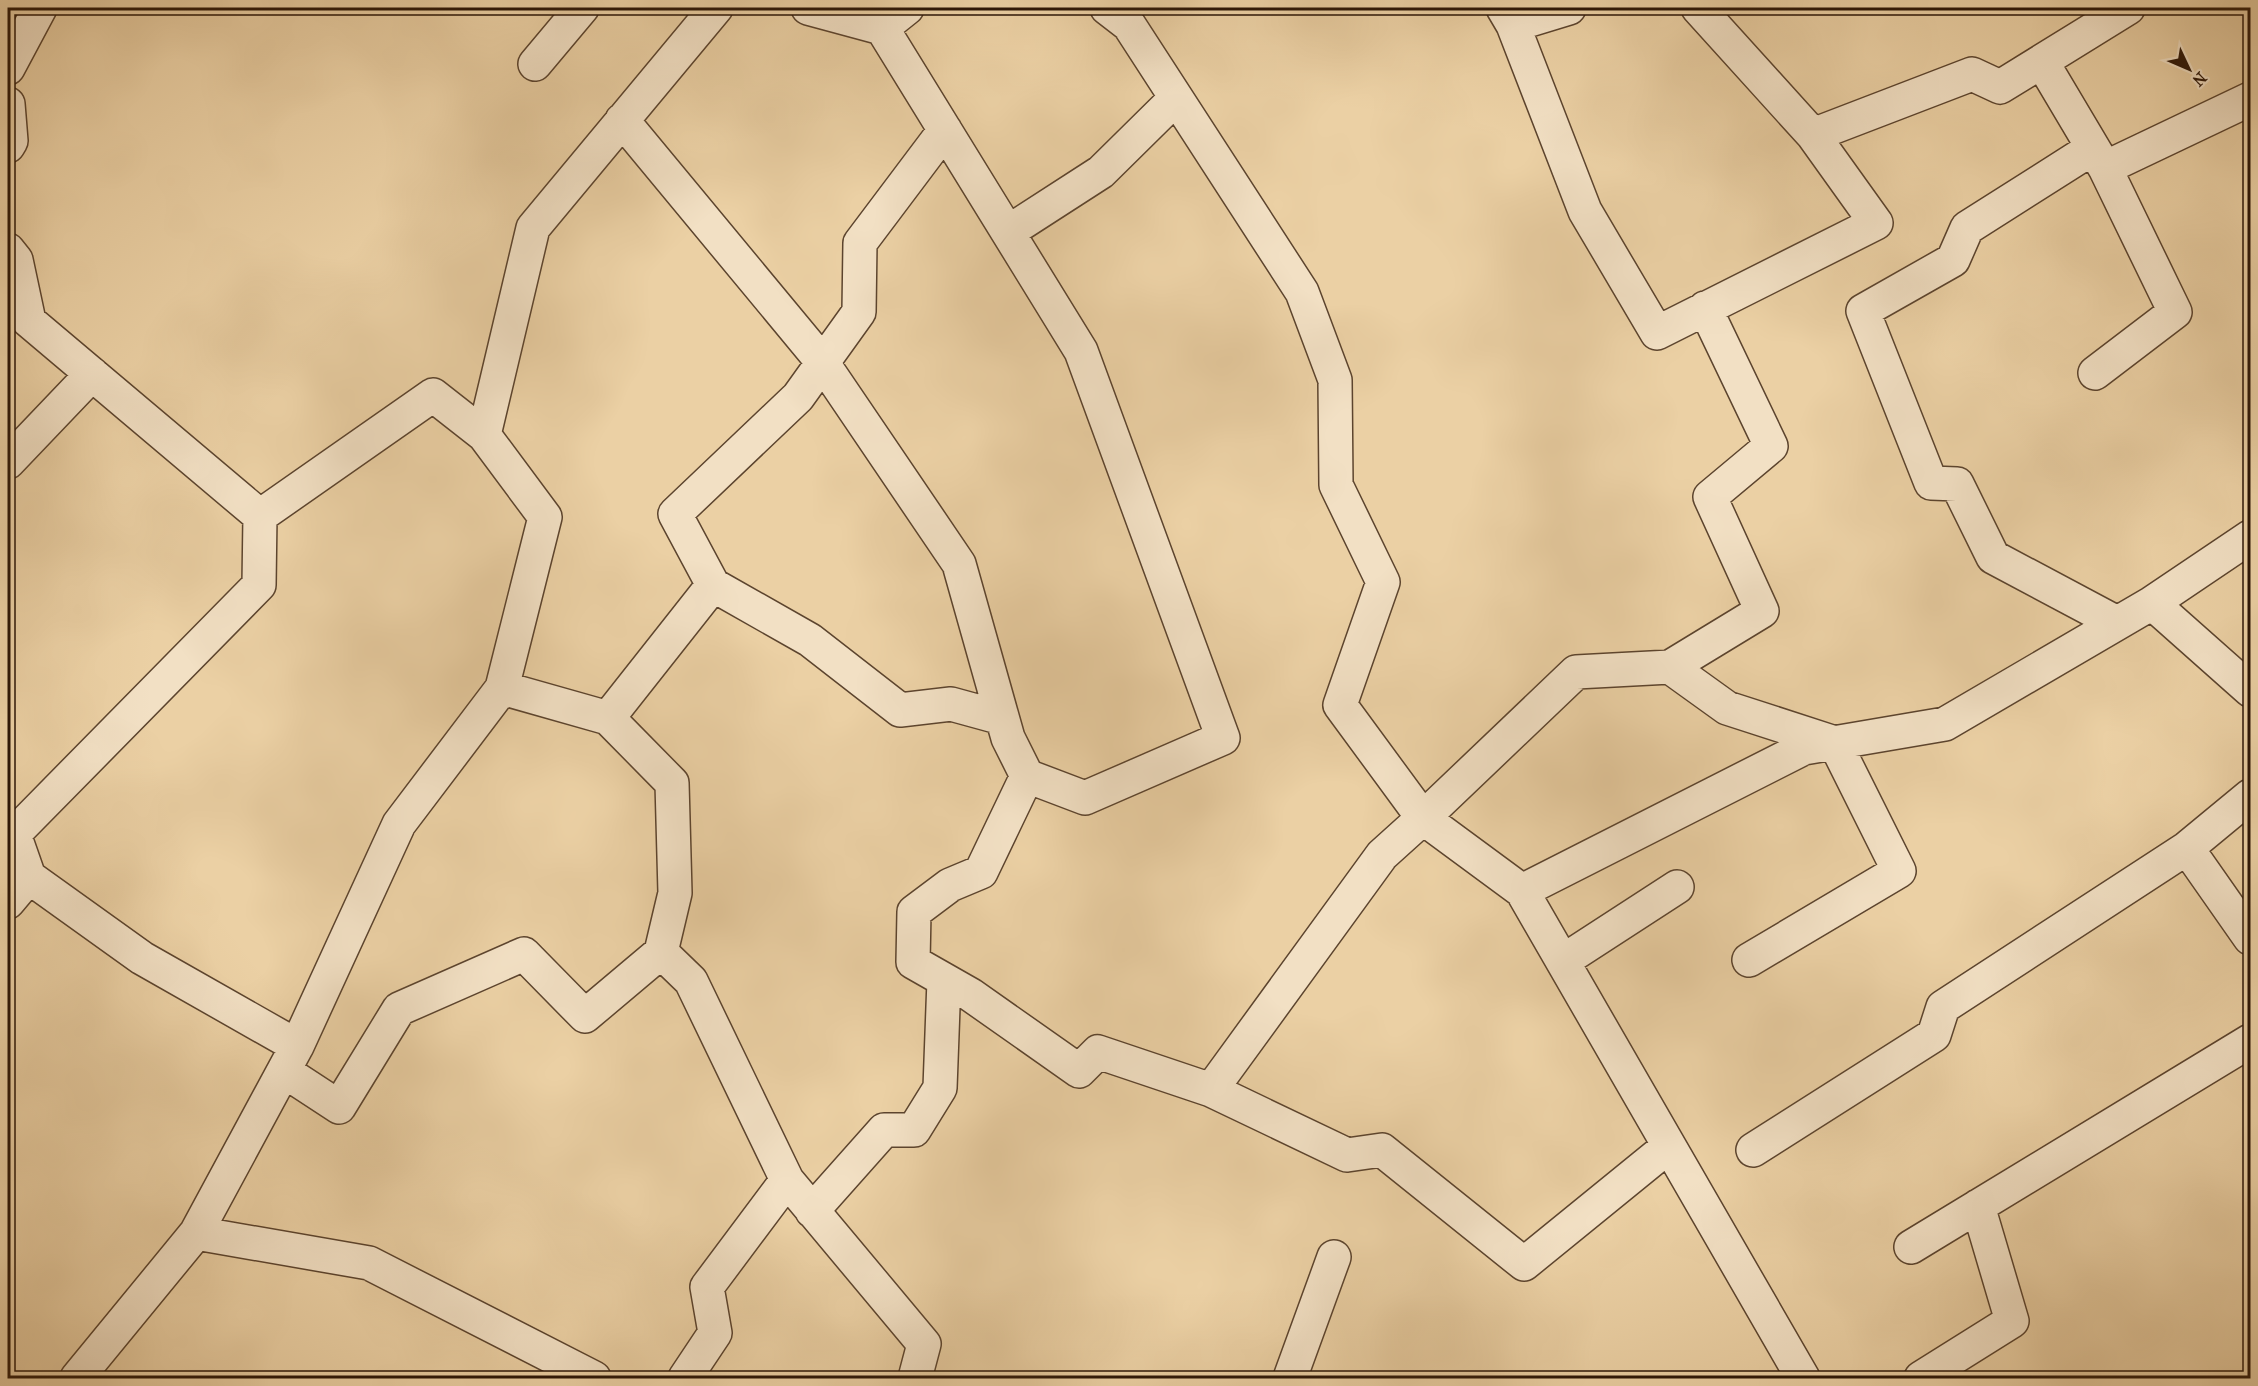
<svg xmlns="http://www.w3.org/2000/svg" width="2258" height="1386" font-family="'IM FELL French Canon',serif">
<style>
.lines{fill:none;stroke-linecap:round;stroke-linejoin:round}
.minor-casing{stroke:#5c442e;stroke-width:36}
.minor{stroke:#f2e0c4;stroke-width:33}
</style>
<rect width="100%" height="100%" fill="#ebd0a4"/>
<filter id="stains"><feTurbulence type="fractalNoise" baseFrequency=".00333" numOctaves="4"/><feColorMatrix values="0 0 0 0 .2 0 0 0 0 .09 0 0 0 0 .02 0 0 0 .5 -.17"/></filter>
<radialGradient id="worn" r=".72"><stop offset=".6" stop-color="#630" stop-opacity="0"/><stop offset="1" stop-color="#630" stop-opacity=".3"/></radialGradient>
<g class="lines">
<defs>
<path id="minor" d="M808 8 882 28 907 8
M1503 8 1513 25 1585 211 1657 333 1876 223 1813 135 1698 8
M1513 25 1569 8
M2042 62 2105 168 2250 99
M535 64 582 8
M8 68 40 8
M8 104 11 141 8 146
M622 120 820 359 959 564 1008 738 1027 776 1085 798 1223 738 1081 351 882 28
M1813 135 1972 74 2000 87 2128 8
M2093 148 1967 228 1953 260 1863 311 1931 483 1957 484 1993 557 2117 623
M1008 232 1101 172 1176 98
M8 250 16 260 29 321 260 516
M2095 373 2175 312 2105 168
M8 462 92 374
M713 585 810 640 900 710 951 704 1002 718
M2152 603 2250 537
M1670 667 1762 611 1710 497 1771 446 1705 308
M502 688 608 718 672 783 675 893 661 952 691 981 787 1180 924 1344 915 1378
M608 718 713 585 675 514 798 397 859 312 860 243 945 130
M1027 776 981 872 950 885 914 912 913 962 971 995 1079 1071 1098 1052 1211 1090 1382 855 1423 818 1340 705 1383 582 1336 485 1335 380 1302 292 1129 25 1107 8
M2187 848 2250 938
M29 877 142 958 297 1046
M1522 891 1804 748 1945 724 2152 603 2250 690
M8 902 29 877 14 834 259 585 260 516 433 395 484 435
M1749 960 1899 871 1835 743 1727 708 1670 667 1576 672 1423 818 1522 891 1803 1378
M1563 961 1677 887
M284 1071 339 1107 399 1009 524 954 585 1016 661 952
M1211 1090 1347 1155 1382 1150 1524 1264 1669 1146
M1753 1150 1934 1035 1943 1007 2187 848 2250 796
M812 1211 884 1130H914L940 1088 944 980
M196 1233 369 1263 594 1378
M1911 1247 2250 1041
M77 1378 196 1233 297 1046 399 824 502 688 545 517 484 435 533 228 716 8
M685 1378 715 1333 707 1287 787 1180
M1290 1378 1334 1257
M1921 1378 2012 1321 1978 1206"/>
</defs>
<!-- minor casing -->
<use href="#minor" class="minor-casing"/>
<!-- minor -->
<use href="#minor" class="minor"/>
</g>
<!-- margin -->
<rect width="2258" height="1386" fill="none" stroke="#ebd0a4" stroke-width="30"/>
<rect x="9" y="9" width="2240" height="1368" fill="none" stroke="#2c1607" stroke-width="3"/>
<rect x="15" y="15" width="2228" height="1356" fill="none" stroke="#2c1607" stroke-width="1.5"/>
<!-- north arrow -->
<g transform="translate(2189 69) rotate(134)" stroke="#f2e0c4" stroke-width="4.5" paint-order="stroke">
<path d="M0-4.5L10 22L0 15L-10 22Z" fill="#2c1607"/>
<text y="-9" font-size="16" font-weight="bold" text-anchor="middle" fill="#2c1607">N</text>
</g>
<rect width="100%" height="100%" filter="url(#stains)"/>
<rect width="100%" height="100%" fill="url(#worn)"/>
</svg>
